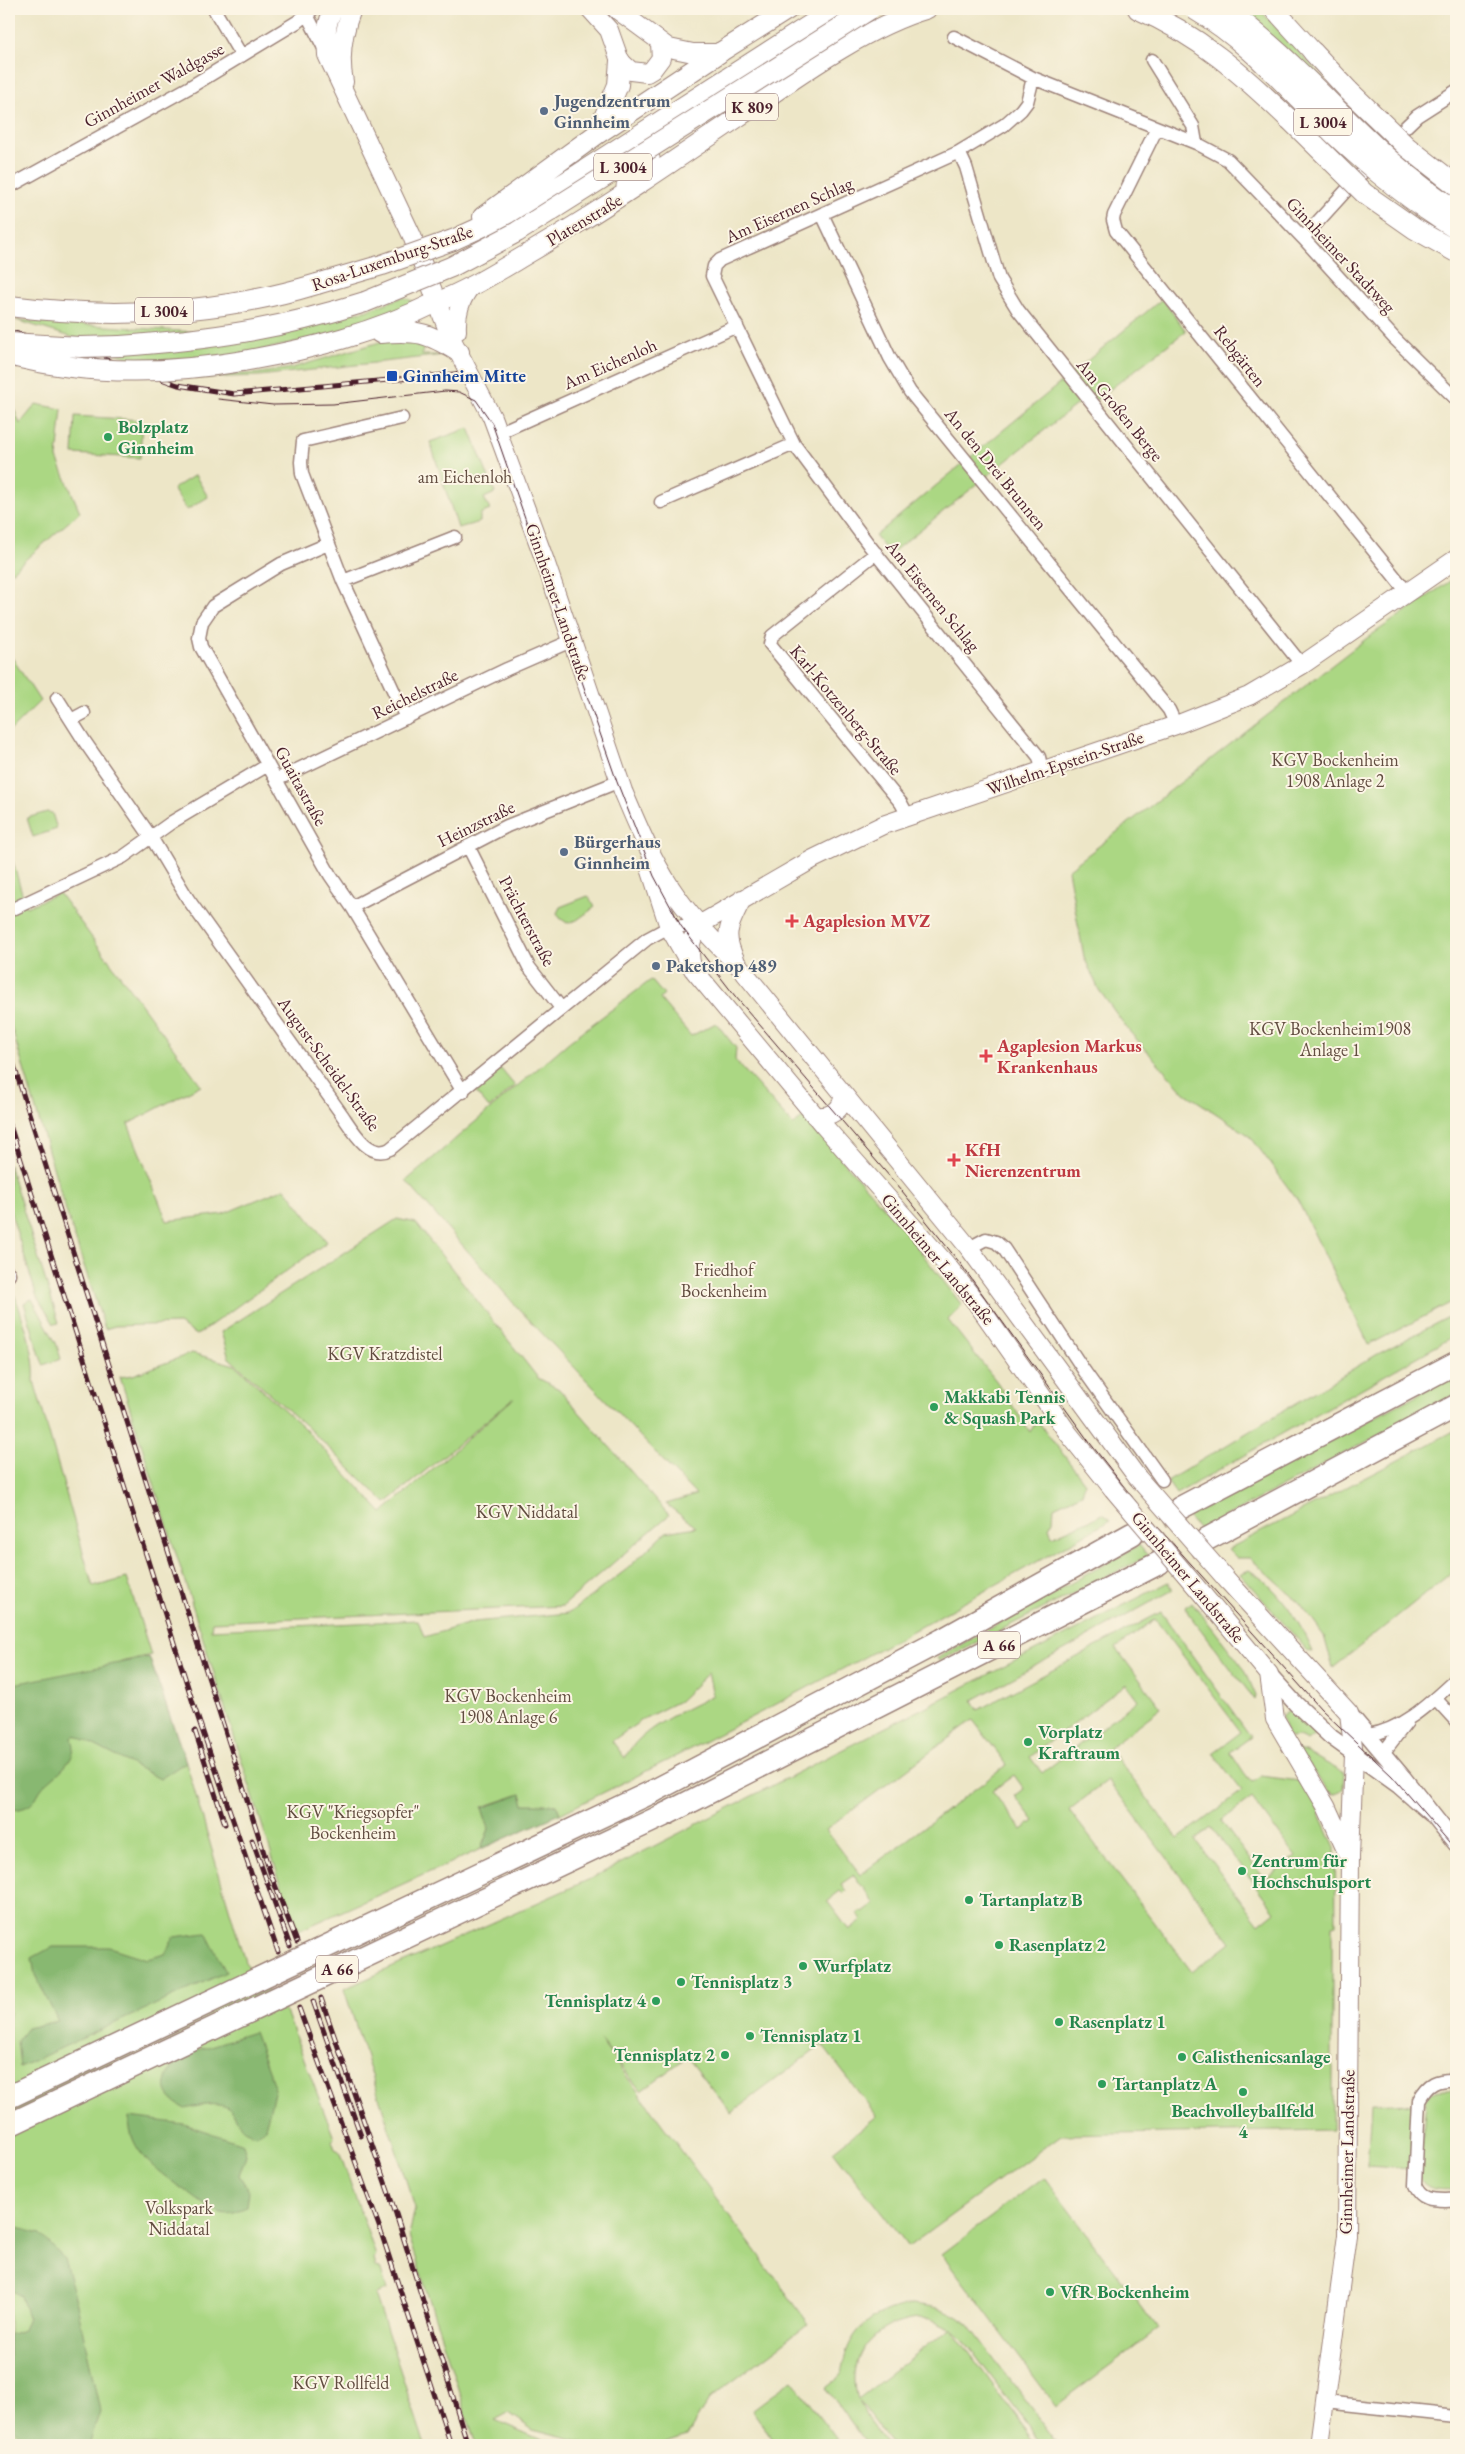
<svg xmlns="http://www.w3.org/2000/svg" width="1465" height="2454" font-family="'EB Garamond',serif">
<style>
.green{fill:#abd783;stroke:#7a7b57;fill-rule:evenodd}
.forest{fill:#88b871;stroke:#696c4e}
.lines{fill:none;stroke-linecap:round;stroke-linejoin:round}
.primary-tunnel{stroke:#ccbea8;stroke-width:19;stroke-dasharray:19 9;stroke-linecap:butt}
.motorway-tunnel{stroke:#ccbea8;stroke-width:22;stroke-dasharray:22 11;stroke-linecap:butt}
.minor-casing{stroke:#9c8279;stroke-width:15}
.tertiary-casing{stroke:#9c8279;stroke-width:18}
.secondary-casing{stroke:#9c8279;stroke-width:20}
.primary-casing{stroke:#9c8279;stroke-width:21}
.trunk-casing{stroke:#9c8279;stroke-width:22}
.motorway-casing{stroke:#9c8279;stroke-width:25}
.minor{stroke:#fff;stroke-width:12}
.tertiary{stroke:#fff;stroke-width:15}
.secondary{stroke:#fff;stroke-width:18}
.primary{stroke:#fff;stroke-width:19}
.trunk{stroke:#fff;stroke-width:20}
.motorway{stroke:#fff;stroke-width:22}
.tram{stroke:#4a1f2b;stroke-width:1}
.rail-casing{stroke:#4a1f2b;stroke-width:5}
.rail{stroke:#fcf5e5;stroke-width:3;stroke-dasharray:9;stroke-linecap:butt}
.secondary-bridge-casing{stroke:#9c8279;stroke-width:20;stroke-linecap:butt}
.trunk-bridge-casing{stroke:#9c8279;stroke-width:22;stroke-linecap:butt}
.motorway-bridge-casing{stroke:#9c8279;stroke-width:25;stroke-linecap:butt}
.secondary-bridge{stroke:#fff;stroke-width:18}
.trunk-bridge{stroke:#fff;stroke-width:20}
.motorway-bridge{stroke:#fff;stroke-width:22}
.service-dot{fill:#5c6f8a;stroke:#fcf5e5;stroke-width:2}
.transit-dot{fill:#1a4fb4;stroke:#fcf5e5;stroke-width:2}
.leisure-dot{fill:#2e9e5b;stroke:#fcf5e5;stroke-width:2}
.health-dot{fill:#e0444e;stroke:#fcf5e5;stroke-width:2}
.labels{text-anchor:middle;stroke-width:4;stroke-linejoin:round;paint-order:stroke}
.shield{fill:#fcf5e5;stroke:#7f5f63;stroke-width:1}
.shield-label{font-size:16px;font-weight:bold;fill:#4a1f2b}
.street-label{font-size:18px;fill:#4a1f2b;stroke:#fcf5e5}
.service-label{font-size:18px;font-weight:bold;fill:#4e5e75;stroke:#fcf5e5;text-anchor:start}
.transit-label{font-size:18px;font-weight:bold;fill:#164399;stroke:#fcf5e5;text-anchor:start}
.leisure-label{font-size:18px;font-weight:bold;fill:#27864d;stroke:#fcf5e5;text-anchor:start}
.park-label{font-size:18px;fill:#624d41;stroke:#fcf5e5}
.health-label{font-size:18px;font-weight:bold;fill:#be3a42;stroke:#fcf5e5;text-anchor:start}
</style>
<rect width="100%" height="100%" fill="#fcf5e5"/>
<filter id="ink" filterUnits="userSpaceOnUse"><feTurbulence type="fractalNoise" baseFrequency=".02" numOctaves="2"/><feDisplacementMap in="SourceGraphic" scale="10" xChannelSelector="R" yChannelSelector="G"/><feConvolveMatrix kernelMatrix="1 2 1 2 8 2 1 2 1" color-interpolation-filters="sRGB"/></filter>
<filter id="wash" filterUnits="userSpaceOnUse"><feTurbulence type="fractalNoise" baseFrequency=".0096" numOctaves="4" result="noise"/><feDisplacementMap in="SourceGraphic" scale="20" xChannelSelector="R" yChannelSelector="G"/><feGaussianBlur stdDeviation="1.12" result="paint"/><feColorMatrix in="noise" values="0 0 0 0 0 0 0 0 0 0 0 0 0 0 0 0 0 1.4 0 .05"/><feComposite in="paint" operator="in"/></filter>
<g filter="url(#wash)">
<rect width="100%" height="100%" fill="#ede6c7"/>
<!-- green -->
<path class="green" d="M1241 9H1259L1325 80 1322 84Z
M403 297 420 304 356 328 228 358 225 375 260 373 292 368 390 339 425 337 422 355H444L259 376 199 378 164 371 81 340 16 320 195 332 365 311Z
M1162 299 1186 331 1096 400 1091 393 890 554 875 536Z
M9 397 20 424 36 404 62 409 57 458 80 512 9 574Z
M75 416 142 420 140 458 73 454Z
M469 428 495 493 484 498 490 510 480 514V522L458 528 430 442Z
M195 475 208 497 187 510 173 489Z
M1456 577V1300L1369 1345 1298 1201 1250 1136 1185 1093 1129 1031 1099 990 1084 957 1068 870 1367 638Z
M9 653 40 701 9 732Z
M47 812 52 813 57 829 33 837 27 818Z
M9 848 26 907 59 893 201 1085 128 1124 167 1221 223 1214 285 1188 327 1242 197 1335 179 1324 115 1326 105 1329 67 1214 9 1019Z
M588 896 595 907 577 920 567 923 560 918 557 913 560 907Z
M651 980 664 995 660 999 691 1036 716 1023 736 1048 735 1060 793 1125 804 1117 902 1228 962 1305 948 1320 997 1382 1030 1432 1037 1420 1085 1483 1082 1494 1054 1507 1053 1520 1049 1527 1052 1537 1103 1514 1111 1520C930 1623 747 1723 560 1814L556 1804 524 1805 521 1794 482 1807 489 1829 481 1849 296 1932 120 1377 133 1375 192 1353 235 1365 304 1428 382 1513 514 1398 386 1503 305 1425 229 1358 221 1332 397 1219 416 1223 538 1378 559 1389 669 1515 563 1606 212 1622 211 1630 418 1620 424 1637 474 1622 569 1613 627 1569 666 1532 696 1527 666 1504 696 1495 516 1306 406 1181 570 1041ZM708 1673 713 1695C684 1711 639 1728 625 1758L612 1741 645 1718 679 1701Z
M500 1068 515 1086 489 1108 474 1090Z
M9 1165 59 1323 54 1324 37 1297 9 1207Z
M9 1278C18 1307 37 1351 34 1381L93 1587 127 1578 151 1655 121 1662 149 1657 186 1762 245 1962 287 2014 334 2138 332 2141 335 2149 339 2151 376 2256 374 2259 376 2267 380 2268 387 2290 375 2294 425 2445H9Z
M32 1299 56 1343 61 1359 43 1365 24 1303Z
M1456 1313V1335L1176 1494 1167 1481 1376 1355Z
M1456 1374V1394L1200 1530 1188 1517Z
M1456 1430V1569L1333 1668 1324 1636 1300 1603 1250 1558H1237L1228 1549Z
M1139 1545 1148 1556 939 1661 937 1658Z
M1249 1570C1279 1588 1299 1620 1313 1652L1308 1651 1240 1574Z
M1169 1582 1173 1590 973 1700 978 1710 1161 1612 1251 1737 1230 1752 1245 1775 1252 1781 1260 1776 1300 1781 1311 1794 1335 1847 1336 1924 1332 1925V2130L1061 2135 908 2247 833 2151 877 2116 822 2045 731 2113 687 2057 641 2091 600 2040 809 2324 709 2399 687 2436 661 2445H592L533 2430 508 2413 495 2420 553 2445H476L409 2236 415 2208 344 1989 588 1880ZM1155 1619 1241 1732 1213 1753 1242 1791 1178 1839 1109 1748 1161 1708 1116 1648ZM1126 1684 1138 1700 1042 1773 1030 1757ZM973 1720 1007 1765 860 1875 826 1830ZM1014 1775 1024 1789 1015 1796 1034 1821 1022 1830 992 1791ZM1108 1780 1231 1942 1192 1972 1069 1810ZM1252 1798 1296 1857 1265 1880 1221 1821ZM1211 1827 1275 1911 1259 1924 1195 1840ZM854 1875 875 1904 863 1913 861 1911 857 1914 862 1920 849 1930 827 1901 840 1891 843 1894 846 1891 841 1884Z
M1192 1602 1245 1670 1256 1696 1255 1700 1188 1613 1186 1607Z
M1291 1708 1317 1733 1307 1741 1299 1737 1289 1738 1281 1717Z
M1297 1750 1308 1753 1344 1773 1343 1789 1335 1794 1329 1792Z
M1440 2090H1456V2190C1441 2189 1427 2192 1419 2177L1426 2100 1431 2093Z
M1372 2103 1415 2105 1410 2169 1368 2166Z
M1044 2177 1158 2329 1056 2406 942 2254Z
M911 2304C934 2306 950 2309 968 2324L1059 2445H1043L962 2338 951 2328 1037 2445H892L859 2401 867 2418 887 2445H868L826 2388 841 2376C846 2332 869 2312 911 2304ZM918 2318 931 2319 950 2328 858 2399C845 2355 875 2323 918 2318Z
M792 2380 841 2445H777L752 2410Z"/>
<!-- forest -->
<path class="forest" d="M149 1657 186 1762 160 1779 75 1735 72 1738C81 1761 55 1773 42 1788 37 1794 35 1803 28 1806 23 1809 15 1810 9 1810V1685Z
M521 1794 524 1804H556L560 1814 481 1849 489 1829 482 1808Z
M206 1933 226 1972 20 2067 17 2041 27 2028 58 2021 35 1975 32 1958 52 1947H109L147 1959 165 1954 174 1937Z
M254 2032 275 2089 265 2128 257 2135C237 2129 243 2128 233 2113 223 2099 199 2106 185 2109 155 2092 165 2081 179 2056Z
M129 2117 184 2124 243 2144 246 2155 239 2175 249 2191 247 2206C224 2225 206 2205 187 2192 160 2173 128 2153 129 2117Z
M9 2226 41 2234 64 2259 76 2300 100 2411 89 2445H29L9 2424V2335L23 2330 28 2317 21 2296 9 2289Z"/>
</g>
<g filter="url(#ink)">
<g class="lines">
<!-- primary-tunnel -->
<path class="primary-tunnel" d="M823 25 850 9"/>
<!-- motorway-tunnel -->
<path class="motorway-tunnel" d="M1132 1534 1180 1508
M1159 1563 1207 1539"/>
<defs>
<path id="minor" d="M214 9 241 55
M304 9 325 50
M954 37 1033 78 1196 143 1228 160 1303 238 1394 338 1456 399
M1152 60 1193 126 1196 143
M1033 78 1027 102 1021 110 1004 125 959 152 720 260 714 266 712 276 794 444 869 545 1039 757 1042 770
M1157 128 1114 215 1113 220 1116 231 1407 592
M959 152 966 167 999 279 1018 310 1302 665
M9 187 190 87 297 22 313 9
M822 214 890 358 910 392 1169 710 1176 725
M1303 238 1392 140 1417 116 1456 91
M402 418 303 441 301 462 302 474 343 581 406 718
M498 433 737 326
M661 502 794 444
M328 544 281 564 213 606 202 622 199 638 201 647 330 875 352 907 463 1092
M876 553 772 636 770 644 901 803 908 816
M343 581 455 537
M57 698 85 742 151 837 188 899 340 1112C351 1127 368 1161 390 1149L647 939 669 927 699 925
M71 720 84 713
M276 780 507 669 571 641
M468 846 529 967 561 1008
M352 907 507 826 620 781
M15 908 123 857 172 822 268 765
M969 1248 986 1239 996 1242 1004 1249 1085 1372 1162 1480
M9 1273V1275
M1435 1698 1456 1721
M1368 1735C1403 1730 1431 1702 1456 1679
M1383 1753 1407 1722
M1456 2080C1437 2079 1428 2083 1419 2100L1415 2185C1422 2204 1439 2199 1456 2200
M1325 2402 1456 2416"/>
<path id="tertiary" d="M1269 1674 1296 1704 1331 1737 1399 1786 1431 1814
M1349 1713 1403 1777 1456 1844"/>
<path id="secondary" d="M334 9C325 23 326 39 327 55L412 236 450 336 492 417 545 561 623 791C637 824 651 858 671 888 690 917 714 942 739 966L969 1248 1137 1477
M590 9 609 30 620 61 631 71 647 73 652 70 661 58 660 44
M616 9 669 48 693 53H719
M344 82C339 57 343 32 352 9
M457 331C456 313 460 300 471 286
M649 865 669 927 693 969 824 1126 946 1264 976 1302 1068 1433 1113 1489
M735 959C722 933 730 924 742 899
M693 969C687 952 690 941 699 925L813 859 883 825 1176 725 1249 696 1302 665 1456 559
M815 1116C829 1118 843 1111 843 1095
M1228 1581 1349 1713 1354 1755 1350 1857 1347 2235 1319 2445
M1203 1595 1269 1674 1275 1719 1326 1806 1347 1852"/>
<path id="primary" d="M1274 9 1313 52
M719 53 789 9
M626 186 650 158
M437 302C471 289 503 268 534 250 612 204 687 152 762 101 809 68 872 25 927 9"/>
<path id="trunk" d="M1138 9C1198 34 1244 76 1290 120
M1313 52 1349 91
M597 134 618 85 620 61
M483 217 597 134 719 53
M453 240 523 208 579 174 835 9
M9 306C112 319 218 314 317 284
M380 333C417 330 427 332 459 352
M120 346C208 340 280 329 365 302
M243 361C312 349 374 333 437 302"/>
<path id="motorway" d="M1180 1508 1456 1363
M1207 1539 1456 1406
M654 1791 942 1640 1132 1534
M666 1814 1159 1563"/>
</defs>
<!-- minor casing -->
<use href="#minor" class="minor-casing"/>
<!-- tertiary casing -->
<use href="#tertiary" class="tertiary-casing"/>
<!-- secondary casing -->
<use href="#secondary" class="secondary-casing"/>
<!-- primary casing -->
<use href="#primary" class="primary-casing"/>
<!-- trunk casing -->
<use href="#trunk" class="trunk-casing"/>
<!-- motorway casing -->
<use href="#motorway" class="motorway-casing"/>
<!-- minor -->
<use href="#minor" class="minor"/>
<!-- tertiary -->
<use href="#tertiary" class="tertiary"/>
<!-- secondary -->
<use href="#secondary" class="secondary"/>
<!-- primary -->
<use href="#primary" class="primary"/>
<!-- trunk -->
<use href="#trunk" class="trunk"/>
<!-- motorway -->
<use href="#motorway" class="motorway"/>
<!-- tram -->
<path class="tram" d="M218 399 273 405 333 404 445 391 459 392 476 400 492 423 617 782 654 876 681 926 735 996 902 1191 960 1263 1090 1443 1140 1507 1321 1709 1392 1776 1456 1850"/>
<defs>
<path id="rail" d="M9 332 56 342 178 385 234 394 455 374
M9 1050 270 1872 297 1942
M9 1122 194 1706 278 1952
M195 1731 225 1824
M252 1840 290 1946
M321 1998 396 2214 468 2445
M313 2001 361 2136
M299 2008 379 2226 451 2445"/>
</defs>
<!-- rail casing -->
<use href="#rail" class="rail-casing"/>
<!-- rail -->
<use href="#rail" class="rail"/>
<defs>
<path id="secondary-bridge" d="M1137 1477 1228 1581
M1113 1489 1203 1595"/>
<path id="trunk-bridge" d="M1194 9C1249 41 1288 89 1333 133 1371 169 1412 202 1456 229
M1225 9C1309 68 1368 156 1456 210
M1349 91 1407 147 1456 185
M1290 120 1365 194 1415 229 1456 252
M317 284 382 265 453 240
M365 302 451 267 517 232 870 9
M9 343 80 347 120 346
M9 355C84 375 166 374 243 361"/>
<path id="motorway-bridge" d="M9 2097 654 1791
M9 2125 666 1814"/>
</defs>
<!-- secondary-bridge casing -->
<use href="#secondary-bridge" class="secondary-bridge-casing"/>
<!-- trunk-bridge casing -->
<use href="#trunk-bridge" class="trunk-bridge-casing"/>
<!-- motorway-bridge casing -->
<use href="#motorway-bridge" class="motorway-bridge-casing"/>
<!-- secondary-bridge -->
<use href="#secondary-bridge" class="secondary-bridge"/>
<!-- trunk-bridge -->
<use href="#trunk-bridge" class="trunk-bridge"/>
<!-- motorway-bridge -->
<use href="#motorway-bridge" class="motorway-bridge"/>
</g>
</g>
<!-- markers -->
<g class="service-dot">
<circle cx="544" cy="111" r="5"/>
<circle cx="564" cy="852" r="5"/>
<circle cx="656" cy="966" r="5"/>
</g>
<rect class="transit-dot" x="386" y="370" width="12" height="12" rx="2.5"/>
<g class="leisure-dot">
<circle cx="108" cy="437" r="5"/>
<circle cx="934" cy="1407" r="5"/>
<circle cx="1028" cy="1742" r="5"/>
<circle cx="1242" cy="1871" r="5"/>
<circle cx="969" cy="1900" r="5"/>
<circle cx="999" cy="1945" r="5"/>
<circle cx="803" cy="1966" r="5"/>
<circle cx="681" cy="1982" r="5"/>
<circle cx="656" cy="2001" r="5"/>
<circle cx="1059" cy="2022" r="5"/>
<circle cx="750" cy="2036" r="5"/>
<circle cx="725" cy="2055" r="5"/>
<circle cx="1182" cy="2057" r="5"/>
<circle cx="1102" cy="2084" r="5"/>
<circle cx="1243" cy="2092" r="5"/>
<circle cx="1050" cy="2292" r="5"/>
</g>
<g class="health-dot">
<path d="M789.5 913.5h5v5h5v5h-5v5h-5v-5h-5v-5h5z"/>
<path d="M983.5 1048.5h5v5h5v5h-5v5h-5v-5h-5v-5h5z"/>
<path d="M951.5 1152.5h5v5h5v5h-5v5h-5v-5h-5v-5h5z"/>
</g>
<g class="labels">
<!-- shield labels -->
<g class="shield">
<rect x="726" y="93.5" width="52" height="27" rx="4"/>
<rect x="1294" y="108.5" width="58" height="27" rx="4"/>
<rect x="594" y="153.5" width="58" height="27" rx="4"/>
<rect x="135" y="297.5" width="58" height="27" rx="4"/>
<rect x="978" y="1631.5" width="42" height="27" rx="4"/>
<rect x="316" y="1955.5" width="42" height="27" rx="4"/>
</g>
<g class="shield-label">
<text x="752" y="113">K 809</text>
<text x="1323" y="128">L 3004</text>
<text x="623" y="173">L 3004</text>
<text x="164" y="317">L 3004</text>
<text x="999" y="1651">A 66</text>
<text x="337" y="1975">A 66</text>
</g>
<!-- street labels -->
<g class="street-label">
<text transform="translate(154 85) rotate(-29)" y="6">Ginnheimer Waldgasse</text>
<text transform="translate(789 210) rotate(-24)" y="6">Am Eisernen Schlag</text>
<text transform="translate(584 220) rotate(-31)" y="6">Platenstraße</text>
<text transform="translate(1341 255) rotate(47)" y="6">Ginnheimer Stadtweg</text>
<text transform="translate(392 258) rotate(-19)" y="6">Rosa-Luxemburg-Straße</text>
<text transform="translate(1240 356) rotate(52)" y="6">Rebgärten</text>
<text transform="translate(610 364) rotate(-24)" y="6">Am Eichenloh</text>
<text transform="translate(1120 410) rotate(51)" y="6">Am Großen Berge</text>
<text transform="translate(996 469) rotate(51)" y="6">An den Drei Brunnen</text>
<text transform="translate(933 596) rotate(51)" y="6">Am Eisernen Schlag</text>
<text transform="translate(558 602) rotate(71)" y="6">Ginnheimer Landstraße</text>
<text transform="translate(415 694) rotate(-26)" y="6">Reichelstraße</text>
<text transform="translate(846 710) rotate(50)" y="6">Karl-Kotzenberg-Straße</text>
<text transform="translate(1065 763) rotate(-19)" y="6">Wilhelm-Epstein-Straße</text>
<text transform="translate(301 786) rotate(61)" y="6">Guaitastraße</text>
<text transform="translate(476 824) rotate(-26)" y="6">Heinzstraße</text>
<text transform="translate(527 921) rotate(62)" y="6">Prächterstraße</text>
<text transform="translate(329 1064) rotate(54)" y="6">August-Scheidel-Straße</text>
<text transform="translate(938 1259) rotate(50)" y="6">Ginnheimer Landstraße</text>
<text transform="translate(1188 1577) rotate(50)" y="6">Ginnheimer Landstraße</text>
<text transform="translate(1347 2152) rotate(-89)" y="6">Ginnheimer Landstraße</text>
</g>
<!-- service labels -->
<g class="service-label">
<text x="554" y="107">Jugendzentrum<tspan x="554" dy="21">Ginnheim</tspan></text>
<text x="574" y="848">Bürgerhaus<tspan x="574" dy="21">Ginnheim</tspan></text>
<text x="666" y="972">Paketshop 489</text>
</g>
<!-- transit labels -->
<g class="transit-label">
<text x="403" y="382">Ginnheim Mitte</text>
</g>
<!-- leisure labels -->
<g class="leisure-label">
<text x="118" y="433">Bolzplatz<tspan x="118" dy="21">Ginnheim</tspan></text>
<text x="944" y="1403">Makkabi Tennis<tspan x="944" dy="21">&amp; Squash Park</tspan></text>
<text x="1038" y="1738">Vorplatz<tspan x="1038" dy="21">Kraftraum</tspan></text>
<text x="1252" y="1867">Zentrum für<tspan x="1252" dy="21">Hochschulsport</tspan></text>
<text x="979" y="1906">Tartanplatz B</text>
<text x="1009" y="1951">Rasenplatz 2</text>
<text x="813" y="1972">Wurfplatz</text>
<text x="691" y="1988">Tennisplatz 3</text>
<text x="646" y="2007" text-anchor="end">Tennisplatz 4</text>
<text x="1069" y="2028">Rasenplatz 1</text>
<text x="760" y="2042">Tennisplatz 1</text>
<text x="715" y="2061" text-anchor="end">Tennisplatz 2</text>
<text x="1192" y="2063">Calisthenicsanlage</text>
<text x="1112" y="2090">Tartanplatz A</text>
<text x="1243" y="2117" text-anchor="middle">Beachvolleyballfeld<tspan x="1243" dy="21">4</tspan></text>
<text x="1060" y="2298">VfR Bockenheim</text>
</g>
<!-- park labels -->
<g class="park-label">
<text x="465" y="483">am Eichenloh</text>
<text x="1335" y="766">KGV Bockenheim<tspan x="1335" dy="21">1908 Anlage 2</tspan></text>
<text x="1330" y="1035">KGV Bockenheim1908<tspan x="1330" dy="21">Anlage 1</tspan></text>
<text x="724" y="1276">Friedhof<tspan x="724" dy="21">Bockenheim</tspan></text>
<text x="385" y="1360">KGV Kratzdistel</text>
<text x="527" y="1518">KGV Niddatal</text>
<text x="508" y="1702">KGV Bockenheim<tspan x="508" dy="21">1908 Anlage 6</tspan></text>
<text x="353" y="1818">KGV "Kriegsopfer"<tspan x="353" dy="21">Bockenheim</tspan></text>
<text x="179" y="2214">Volkspark<tspan x="179" dy="21">Niddatal</tspan></text>
<text x="341" y="2389">KGV Rollfeld</text>
</g>
<!-- health labels -->
<g class="health-label">
<text x="803" y="927">Agaplesion MVZ</text>
<text x="997" y="1052">Agaplesion Markus<tspan x="997" dy="21">Krankenhaus</tspan></text>
<text x="965" y="1156">KfH<tspan x="965" dy="21">Nierenzentrum</tspan></text>
</g>
</g>
<!-- margin -->
<rect width="1465" height="2454" fill="none" stroke="#fcf5e5" stroke-width="30"/>
</svg>
